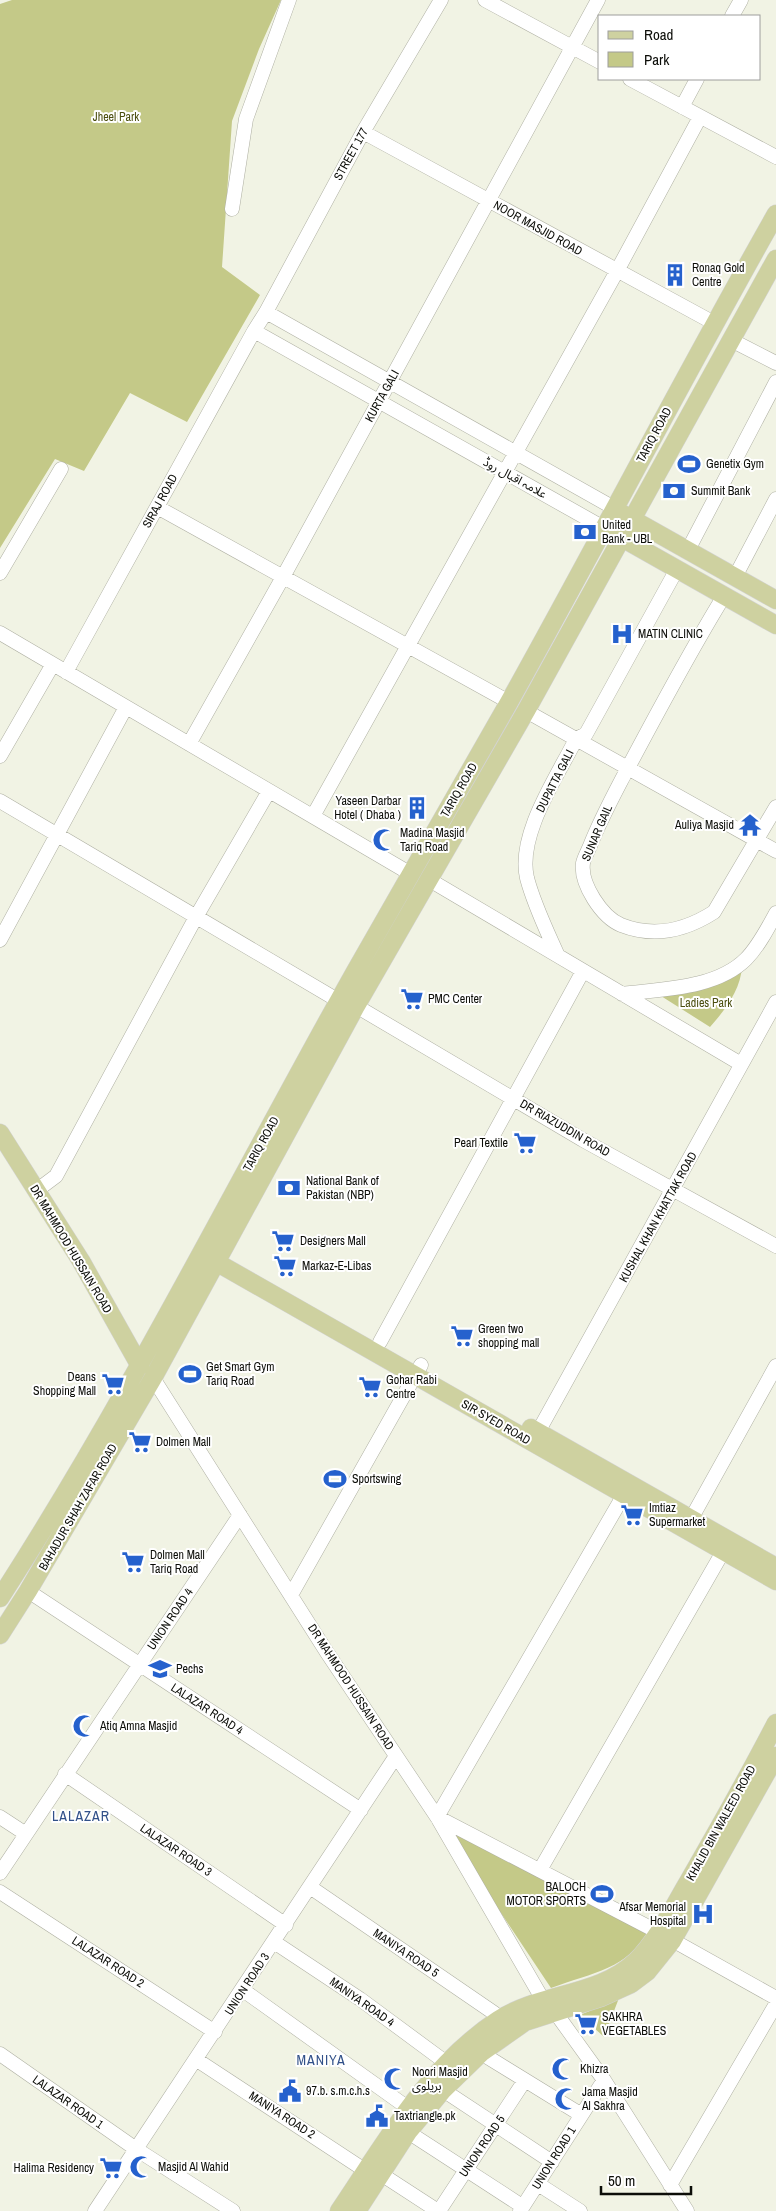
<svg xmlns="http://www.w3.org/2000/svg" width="776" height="2211" font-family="'Archivo Narrow','Noto Sans Arabic',sans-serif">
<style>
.green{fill:#c4c988}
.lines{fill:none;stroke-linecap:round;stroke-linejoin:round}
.minor-casing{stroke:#afb0a3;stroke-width:15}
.major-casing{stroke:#d3d3d3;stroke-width:19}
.minor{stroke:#fff;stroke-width:14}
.major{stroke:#ced1a0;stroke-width:18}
.labels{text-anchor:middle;stroke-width:4;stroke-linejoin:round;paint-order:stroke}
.park-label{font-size:12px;fill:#4b4e0f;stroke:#fff}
.street-label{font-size:12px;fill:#0c0d08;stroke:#fff}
.poi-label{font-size:12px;fill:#0c0d08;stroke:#fff;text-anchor:start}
.neighbourhood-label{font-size:14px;letter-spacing:1px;fill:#325189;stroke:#fff}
</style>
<rect width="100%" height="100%" fill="#f1f3e4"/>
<!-- green -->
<path class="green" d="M12 0H281L259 49 232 121 222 267 260 295 187 422 130 393 84 471 55 459 0 548V4Z
M742 966C741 989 726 1009 710 1027L661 996Z
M437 1817 653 1928C626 1970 594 1972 551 1988Z
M619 1998 604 2037 580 2015Z"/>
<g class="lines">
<defs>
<path id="minor" d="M485 0 600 62
M732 16 741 0
M630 79 776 157
M682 107 697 79
M363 132 714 323
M232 209 246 119 289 0
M266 312 614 508
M254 331 604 528
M731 340 776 363
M157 507 509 702
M688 550 776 382
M0 573 61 469
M735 577 776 499
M724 596C687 656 654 719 621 781 610 802 599 823 590 846 588 851 584 858 583 863 580 884 602 917 621 925 654 938 686 930 714 912L776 807
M0 633 411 874
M66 672 254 331 266 312 363 132 441 0
M526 711 776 851
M189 744 283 577 598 0
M0 756 53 664
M0 801 339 1001
M313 816 617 271 700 117
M428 879 741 1064
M0 940 126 707
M558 956C547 931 534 905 527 878 517 835 557 777 576 739L586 734 677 569
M622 994C661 989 716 989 746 959 758 947 768 928 776 913
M356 1006 583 1140 776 1246
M34 1187 44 1185 56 1176 196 917 269 791
M380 1342 583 971
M153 1378 326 1651 437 1817 543 2000
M538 1432 776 1002
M629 1486 437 1817 658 1932 776 1998
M691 1519 776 1366
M28 1591 361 1810
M291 1595 421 1365
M65 1774 286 1925
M0 1817 26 1834
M540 1870 728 1543
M0 1873 240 1515
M310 1887 494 2013 499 2020
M0 1892 215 2032
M274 1942 360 1999 448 2064
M243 1990 408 2108
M555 2012 604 2080 687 2211
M481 2053 580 2114
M0 2054 136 2149 233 2211
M197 2060 366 2171
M443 2090 552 2162
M408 2132 522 2206
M381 2174 438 2211
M538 2184 580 2211
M670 2185 776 2004
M95 2211 396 1756
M439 2211 525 2080
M520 2211 604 2080"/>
<path id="major" d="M623 514 776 600
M613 533 776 625
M0 1133 81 1261 140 1366
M216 1262 776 1581
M531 1428 776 1567
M0 1598C124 1406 227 1202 338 1002 394 902 452 803 508 704 599 541 684 376 776 214
M0 1635 28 1591 153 1378 356 1006 526 711 776 259
M339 2211C385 2143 427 2067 498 2020 541 1992 598 1997 636 1961 658 1939 672 1909 688 1882 718 1830 748 1777 776 1723
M357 2211 408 2132 443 2090 481 2053 525 2022 600 1998 631 1984 647 1972 672 1941 776 1756"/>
</defs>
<!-- minor casing -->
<use href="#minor" class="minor-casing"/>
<!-- major casing -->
<use href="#major" class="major-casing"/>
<!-- minor -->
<use href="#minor" class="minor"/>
<!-- major -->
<use href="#major" class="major"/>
</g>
<!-- icons -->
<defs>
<symbol id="building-bare" viewBox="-9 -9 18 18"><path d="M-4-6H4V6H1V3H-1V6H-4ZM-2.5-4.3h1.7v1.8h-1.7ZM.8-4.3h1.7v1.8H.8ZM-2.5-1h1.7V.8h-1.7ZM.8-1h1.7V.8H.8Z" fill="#2561cd" stroke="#fff" stroke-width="2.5" paint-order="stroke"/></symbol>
<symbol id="stadium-bare" viewBox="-9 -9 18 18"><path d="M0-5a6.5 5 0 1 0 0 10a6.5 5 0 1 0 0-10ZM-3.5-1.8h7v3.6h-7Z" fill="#2561cd" stroke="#fff" stroke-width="2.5" paint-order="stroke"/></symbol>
<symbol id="bank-bare" viewBox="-9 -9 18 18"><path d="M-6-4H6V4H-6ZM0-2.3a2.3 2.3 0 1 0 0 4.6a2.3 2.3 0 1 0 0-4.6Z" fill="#2561cd" stroke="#fff" stroke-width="2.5" paint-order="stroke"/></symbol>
<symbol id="hospital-bare" viewBox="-9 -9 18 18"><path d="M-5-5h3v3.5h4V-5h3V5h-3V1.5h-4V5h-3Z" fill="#2561cd" stroke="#fff" stroke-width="2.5" paint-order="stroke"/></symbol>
<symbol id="temple-bare" viewBox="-9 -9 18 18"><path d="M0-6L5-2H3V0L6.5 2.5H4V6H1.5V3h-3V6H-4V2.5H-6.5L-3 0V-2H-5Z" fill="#2561cd" stroke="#fff" stroke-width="2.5" paint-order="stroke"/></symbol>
<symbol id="mosque-bare" viewBox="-9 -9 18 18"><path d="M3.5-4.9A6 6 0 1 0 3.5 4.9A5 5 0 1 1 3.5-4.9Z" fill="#2561cd" stroke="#fff" stroke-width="2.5" paint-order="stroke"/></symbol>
<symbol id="supermarket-bare" viewBox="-9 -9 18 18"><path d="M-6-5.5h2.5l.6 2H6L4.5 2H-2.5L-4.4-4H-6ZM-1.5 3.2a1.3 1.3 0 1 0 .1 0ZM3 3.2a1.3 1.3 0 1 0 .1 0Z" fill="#2561cd" stroke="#fff" stroke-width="2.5" paint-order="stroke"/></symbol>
<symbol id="university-bare" viewBox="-9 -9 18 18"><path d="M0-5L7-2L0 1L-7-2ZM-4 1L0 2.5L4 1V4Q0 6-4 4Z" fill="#2561cd" stroke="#fff" stroke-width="2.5" paint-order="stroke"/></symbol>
<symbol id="civic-bare" viewBox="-9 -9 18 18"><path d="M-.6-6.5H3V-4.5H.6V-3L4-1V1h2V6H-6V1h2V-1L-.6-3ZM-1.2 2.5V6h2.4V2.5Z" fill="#2561cd" stroke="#fff" stroke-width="2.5" paint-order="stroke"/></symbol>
</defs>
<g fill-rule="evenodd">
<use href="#building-bare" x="659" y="259" width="32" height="32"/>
<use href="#stadium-bare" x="673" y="448" width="32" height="32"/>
<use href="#bank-bare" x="658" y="475" width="32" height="32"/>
<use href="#bank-bare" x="569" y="516" width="32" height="32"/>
<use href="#hospital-bare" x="606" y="618" width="32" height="32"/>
<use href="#building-bare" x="401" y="792" width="32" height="32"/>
<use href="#temple-bare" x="734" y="809" width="32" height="32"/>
<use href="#mosque-bare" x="368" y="824" width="32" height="32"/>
<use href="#supermarket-bare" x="396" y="983" width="32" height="32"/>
<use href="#supermarket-bare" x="509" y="1127" width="32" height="32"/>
<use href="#bank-bare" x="273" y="1172" width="32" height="32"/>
<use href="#supermarket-bare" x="267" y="1225" width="32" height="32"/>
<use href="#supermarket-bare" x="269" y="1250" width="32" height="32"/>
<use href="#supermarket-bare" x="446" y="1320" width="32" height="32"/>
<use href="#stadium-bare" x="174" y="1358" width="32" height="32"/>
<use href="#supermarket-bare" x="97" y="1368" width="32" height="32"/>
<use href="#supermarket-bare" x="354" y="1371" width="32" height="32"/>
<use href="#supermarket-bare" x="124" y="1426" width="32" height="32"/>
<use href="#stadium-bare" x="319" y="1463" width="32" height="32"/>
<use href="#supermarket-bare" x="616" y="1499" width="32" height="32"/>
<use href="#supermarket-bare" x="117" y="1546" width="32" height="32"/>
<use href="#university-bare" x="144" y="1653" width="32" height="32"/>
<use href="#mosque-bare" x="68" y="1710" width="32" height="32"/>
<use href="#stadium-bare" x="586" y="1878" width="32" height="32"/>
<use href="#hospital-bare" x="687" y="1898" width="32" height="32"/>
<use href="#supermarket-bare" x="570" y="2008" width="32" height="32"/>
<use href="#mosque-bare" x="547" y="2053" width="32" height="32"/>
<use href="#mosque-bare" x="379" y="2063" width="32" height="32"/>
<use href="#civic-bare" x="274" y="2075" width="32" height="32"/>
<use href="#mosque-bare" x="550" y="2083" width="32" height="32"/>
<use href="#civic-bare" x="361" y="2100" width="32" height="32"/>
<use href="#mosque-bare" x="125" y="2151" width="32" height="32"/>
<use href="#supermarket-bare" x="95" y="2152" width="32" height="32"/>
</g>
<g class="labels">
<!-- park labels -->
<g class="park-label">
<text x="116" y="121">Jheel Park</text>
<text x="706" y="1007">Ladies Park</text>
</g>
<!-- street labels -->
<g class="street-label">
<text transform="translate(351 154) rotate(-61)" y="4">STREET 177</text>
<text transform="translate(538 228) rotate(29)" y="4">NOOR MASJID ROAD</text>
<text transform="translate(382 396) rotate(-61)" y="4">KURTA GALI</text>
<text transform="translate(654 435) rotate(-62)" y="4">TARIQ ROAD</text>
<text transform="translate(515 478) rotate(29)" y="4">علامہ اقبال روڈ</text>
<text transform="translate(160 501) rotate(-61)" y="4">SIRAJ ROAD</text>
<text transform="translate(555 781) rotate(-63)" y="4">DUPATTA GALI</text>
<text transform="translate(459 790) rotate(-60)" y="4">TARIQ ROAD</text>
<text transform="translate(597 833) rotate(-67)" y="4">SUNAR GAIL</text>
<text transform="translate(565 1128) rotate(30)" y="4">DR RIAZUDDIN ROAD</text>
<text transform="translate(261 1144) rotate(-61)" y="4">TARIQ ROAD</text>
<text transform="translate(658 1217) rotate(-61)" y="4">KUSHAL KHAN KHATTAK ROAD</text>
<text transform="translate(71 1249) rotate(59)" y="4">DR MAHMOOD HUSSAIN ROAD</text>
<text transform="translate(496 1422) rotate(30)" y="4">SIR SYED ROAD</text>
<text transform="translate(78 1507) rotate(-60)" y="4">BAHADUR SHAH ZAFAR ROAD</text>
<text transform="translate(170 1619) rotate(-56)" y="4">UNION ROAD 4</text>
<text transform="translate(351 1687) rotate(57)" y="4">DR MAHMOOD HUSSAIN ROAD</text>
<text transform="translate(207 1709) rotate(33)" y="4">LALAZAR ROAD 4</text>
<text transform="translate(721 1823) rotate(-61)" y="4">KHALID BIN WALEED ROAD</text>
<text transform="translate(176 1850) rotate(34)" y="4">LALAZAR ROAD 3</text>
<text transform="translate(406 1953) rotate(34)" y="4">MANIYA ROAD 5</text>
<text transform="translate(108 1962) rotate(33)" y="4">LALAZAR ROAD 2</text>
<text transform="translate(247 1984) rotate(-57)" y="4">UNION ROAD 3</text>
<text transform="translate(362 2002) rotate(35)" y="4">MANIYA ROAD 4</text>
<text transform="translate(68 2102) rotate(35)" y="4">LALAZAR ROAD 1</text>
<text transform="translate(282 2115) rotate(33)" y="4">MANIYA ROAD 2</text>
<text transform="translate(482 2146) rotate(-56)" y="4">UNION ROAD 5</text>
<text transform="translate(554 2158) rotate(-58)" y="4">UNION ROAD 1</text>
</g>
<!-- poi labels -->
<g class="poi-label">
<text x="692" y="272">Ronaq Gold<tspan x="692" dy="14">Centre</tspan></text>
<text x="706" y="468">Genetix Gym</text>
<text x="691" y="495">Summit Bank</text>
<text x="602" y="529">United<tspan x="602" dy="14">Bank - UBL</tspan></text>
<text x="638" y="638">MATIN CLINIC</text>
<text x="401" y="805" text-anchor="end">Yaseen Darbar<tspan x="401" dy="14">Hotel ( Dhaba )</tspan></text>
<text x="734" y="829" text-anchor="end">Auliya Masjid</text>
<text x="400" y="837">Madina Masjid<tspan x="400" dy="14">Tariq Road</tspan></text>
<text x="428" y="1003">PMC Center</text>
<text x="508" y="1147" text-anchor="end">Pearl Textile</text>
<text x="306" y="1185">National Bank of<tspan x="306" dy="14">Pakistan (NBP)</tspan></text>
<text x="300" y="1245">Designers Mall</text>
<text x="302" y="1270">Markaz-E-Libas</text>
<text x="478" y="1333">Green two<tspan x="478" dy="14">shopping mall</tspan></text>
<text x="206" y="1371">Get Smart Gym<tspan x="206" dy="14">Tariq Road</tspan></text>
<text x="96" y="1381" text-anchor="end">Deans<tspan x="96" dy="14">Shopping Mall</tspan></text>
<text x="386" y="1384">Gohar Rabi<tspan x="386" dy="14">Centre</tspan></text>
<text x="156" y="1446">Dolmen Mall</text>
<text x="352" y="1483">Sportswing</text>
<text x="649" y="1512">Imtiaz<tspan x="649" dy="14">Supermarket</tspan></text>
<text x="150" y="1559">Dolmen Mall<tspan x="150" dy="14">Tariq Road</tspan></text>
<text x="176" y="1673">Pechs</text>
<text x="100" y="1730">Atiq Amna Masjid</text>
<text x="586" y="1891" text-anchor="end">BALOCH<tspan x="586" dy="14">MOTOR SPORTS</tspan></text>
<text x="686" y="1911" text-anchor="end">Afsar Memorial<tspan x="686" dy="14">Hospital</tspan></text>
<text x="602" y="2021">SAKHRA<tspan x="602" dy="14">VEGETABLES</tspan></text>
<text x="580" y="2073">Khizra</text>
<text x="412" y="2076">Noori Masjid<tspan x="412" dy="14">بریلوی</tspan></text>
<text x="306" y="2095">97.b. s.m.c.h.s</text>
<text x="582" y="2096">Jama Masjid<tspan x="582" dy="14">Al Sakhra</tspan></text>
<text x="394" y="2120">Taxtriangle.pk</text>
<text x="158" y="2171">Masjid Al Wahid</text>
<text x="94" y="2172" text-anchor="end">Halima Residency</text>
</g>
<!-- neighbourhood labels -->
<g class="neighbourhood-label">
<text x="81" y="1821">LALAZAR</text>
<text x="321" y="2065">MANIYA</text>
</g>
</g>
<!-- legend -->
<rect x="598" y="15" width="162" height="65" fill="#ffffff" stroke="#9e9e9c"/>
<rect x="608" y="31" width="25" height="8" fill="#ced1a0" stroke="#9e9e9c"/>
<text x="644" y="40" font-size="15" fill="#0c0d08">Road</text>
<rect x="608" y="52" width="25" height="15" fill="#c4c988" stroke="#9e9e9c"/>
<text x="644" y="65" font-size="15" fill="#0c0d08">Park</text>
<!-- scale -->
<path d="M601 2186v8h90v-8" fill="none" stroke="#0c0d08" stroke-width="2.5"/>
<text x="608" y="2186" font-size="15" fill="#0c0d08" stroke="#ffffff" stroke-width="4" paint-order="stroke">50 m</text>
</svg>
